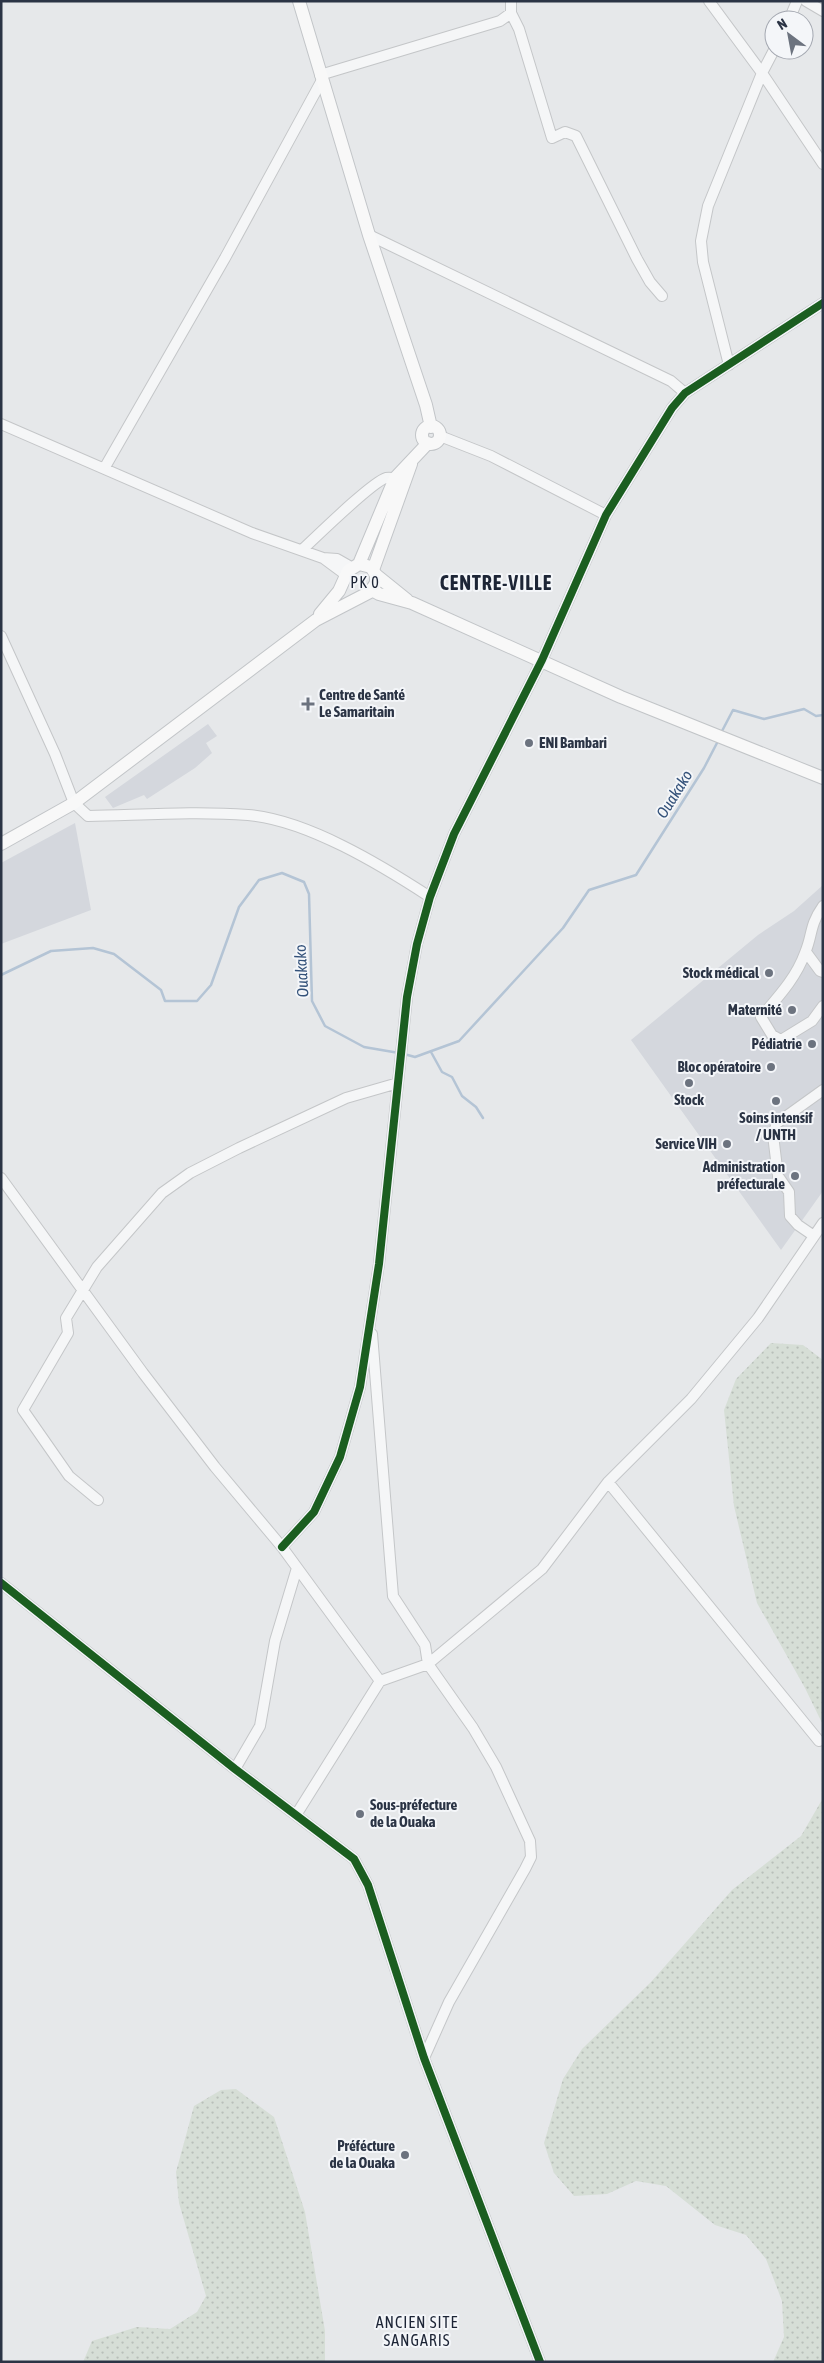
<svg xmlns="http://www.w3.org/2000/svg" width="824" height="2363" font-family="'Asap Condensed',sans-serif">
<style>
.built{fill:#d4d7dd}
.grass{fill:url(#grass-dots)}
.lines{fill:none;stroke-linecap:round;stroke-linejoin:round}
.stream{stroke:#b4c4d5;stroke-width:2.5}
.minor-casing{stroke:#c4c6c8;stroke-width:12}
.major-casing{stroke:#c2c5c8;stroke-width:14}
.minor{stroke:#f5f6f7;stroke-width:10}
.major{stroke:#f8f8f8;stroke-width:12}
.cycleway-casing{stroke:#f4f6f9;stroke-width:11}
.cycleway{stroke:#1b5e20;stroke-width:8}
.poi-dot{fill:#6c737f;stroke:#f4f6f9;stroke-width:2}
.labels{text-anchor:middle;stroke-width:4;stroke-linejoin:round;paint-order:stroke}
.poi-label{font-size:15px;font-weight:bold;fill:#2b3445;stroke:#f4f6f9;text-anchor:end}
.neighbourhood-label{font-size:16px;letter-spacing:1px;fill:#1d2536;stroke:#f4f6f9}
.water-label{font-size:16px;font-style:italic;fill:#34527a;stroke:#f4f6f9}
.district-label{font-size:20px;font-weight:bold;letter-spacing:1px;fill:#1d2536;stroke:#f4f6f9}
</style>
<defs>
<pattern id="grass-dots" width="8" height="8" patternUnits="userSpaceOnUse" patternTransform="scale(1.25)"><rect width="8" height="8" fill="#d6ded6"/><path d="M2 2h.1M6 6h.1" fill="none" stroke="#b8bfb9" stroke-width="1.8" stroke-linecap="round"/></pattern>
</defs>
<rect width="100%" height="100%" fill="#e6e8ea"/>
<!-- built -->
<path class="built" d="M208 724 217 736 206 743 212 753 195 768 147 799 144 795 113 808 105 797Z
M75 823 91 910 1 944V863Z
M823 885V1191L781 1250 631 1040 758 935 794 911Z"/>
<!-- grass -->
<path class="grass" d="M771 1343 803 1345 823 1360V1725L805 1688 757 1603 734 1506 724 1410 736 1379Z
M823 1798V2362H773L784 2337 782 2301 766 2259 746 2235 715 2225 666 2186 636 2181 607 2194 574 2196 554 2173 544 2143 563 2079 582 2049 651 1982 732 1890 801 1836Z
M236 2089 274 2117 305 2212 325 2331V2362H83L92 2341 137 2327 170 2329 197 2312 206 2296 179 2203 176 2172 194 2106 221 2090Z"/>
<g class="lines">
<!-- stream -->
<path class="stream" d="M721 733 733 710 764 719 804 709 816 716 823 715
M1 975 51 951 93 948 114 954 161 990 165 1001H197L211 985 239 907 259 880 282 873 304 882 309 894 312 1001 325 1026 364 1047 399 1053
M431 1052 442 1072 452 1077 462 1096 476 1107 483 1118
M404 1054 415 1057 459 1041 563 928 589 890 636 875 704 768 718 741"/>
<defs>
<path id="minor" d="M709 1 762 73 823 164
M806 1 823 11
M511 13 519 29 552 138 565 132 576 136 637 259 650 282 662 296
M789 20 797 1
M320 75 500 21 511 13V1
M369 235 671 381 685 393
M729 365 703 262 701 241 708 206 762 73 774 50
M1 424 252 533 323 558 337 559 351 567
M440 436 491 456 606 515
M105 467 225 258 322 80
M302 550C317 536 372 482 386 478 392 477 397 479 401 481
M323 558 346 575
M1 636 55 754 74 803 88 816C141 815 195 811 248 815 307 820 381 865 430 897
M823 906C809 926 813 934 805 953 796 978 778 997 761 1017L772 1035 781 1040 812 1021 823 1006
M806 952 820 971 823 972
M1 1178 143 1373 215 1467 282 1547 380 1681
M814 1236 798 1225 790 1216 789 1192 778 1176 773 1135 777 1123 823 1090
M372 1334 393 1596 425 1645 428 1664 473 1728 496 1767 530 1841 531 1857 525 1869 449 2002 424 2058
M608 1482 819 1741
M98 1500 69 1476 23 1410 68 1333 66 1318 97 1267 162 1193 190 1173 239 1148 346 1098 398 1083
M282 1547 314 1512 340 1457 360 1387 379 1264 407 997 417 944 430 897 454 834 542 660 606 515 672 408 685 393 823 303
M1 1583 235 1769 354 1859 368 1885 424 2058 540 2362
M235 1769 260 1726 275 1641 297 1568
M296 1815 380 1681 428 1664 542 1569 608 1482 691 1399 758 1318 823 1223"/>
<path id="major" d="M299 1 369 235 426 405 431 427
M422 435a9 9 0 1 1 18 0a9 9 0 1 1-18 0Z
M359 564 395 478 428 443
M373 570 411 464
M372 590 379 594 412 603 621 697 823 778
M320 614 339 591 348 571 359 564 371 567 376 575 407 600
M1 844 74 803 316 620 370 592 376 583V575"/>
</defs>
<!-- minor casing -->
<use href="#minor" class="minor-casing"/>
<!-- major casing -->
<use href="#major" class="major-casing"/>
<!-- minor -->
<use href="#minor" class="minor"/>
<!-- major -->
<use href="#major" class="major"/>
<defs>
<path id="cycleway" d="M282 1547 314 1512 340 1457 360 1387 379 1264 407 997 417 944 430 897 454 834 542 660 606 515 672 408 685 393 823 303
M1 1583 235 1769 354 1859 368 1885 424 2058 540 2362"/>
</defs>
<!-- cycleway casing -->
<use href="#cycleway" class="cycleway-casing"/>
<!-- cycleway -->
<use href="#cycleway" class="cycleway"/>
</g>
<!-- markers -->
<g class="poi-dot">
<path d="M305.5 696.5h5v5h5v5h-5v5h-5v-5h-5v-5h5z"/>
<circle cx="529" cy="743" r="5"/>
<circle cx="769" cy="973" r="5"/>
<circle cx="792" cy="1010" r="5"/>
<circle cx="812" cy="1044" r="5"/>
<circle cx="771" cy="1067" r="5"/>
<circle cx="689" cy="1083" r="5"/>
<circle cx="776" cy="1101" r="5"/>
<circle cx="727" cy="1144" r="5"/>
<circle cx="795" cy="1176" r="5"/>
<circle cx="360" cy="1814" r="5"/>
<circle cx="405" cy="2155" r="5"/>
</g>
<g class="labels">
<!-- poi labels -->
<g class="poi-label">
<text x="319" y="700" text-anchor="start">Centre de Santé<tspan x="319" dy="17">Le Samaritain</tspan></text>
<text x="539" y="748" text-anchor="start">ENI Bambari</text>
<text x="759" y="978">Stock médical</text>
<text x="782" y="1015">Maternité</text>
<text x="802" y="1049">Pédiatrie</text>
<text x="761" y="1072">Bloc opératoire</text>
<text x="689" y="1105" text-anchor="middle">Stock</text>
<text x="776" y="1123" text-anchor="middle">Soins intensif<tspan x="776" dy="17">/ UNTH</tspan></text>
<text x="717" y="1149">Service VIH</text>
<text x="785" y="1172">Administration<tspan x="785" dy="17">préfecturale</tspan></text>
<text x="370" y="1810" text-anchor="start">Sous-préfecture<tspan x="370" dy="17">de la Ouaka</tspan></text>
<text x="395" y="2151">Préfécture<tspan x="395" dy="17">de la Ouaka</tspan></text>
</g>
<!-- neighbourhood labels -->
<g class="neighbourhood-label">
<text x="365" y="588">PK 0</text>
<text x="417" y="2328">ANCIEN SITE<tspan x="417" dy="18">SANGARIS</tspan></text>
</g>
<!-- water labels -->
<g class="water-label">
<text transform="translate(674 794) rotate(-58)" y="6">Ouakako</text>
<text transform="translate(301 971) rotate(-93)" y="6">Ouakako</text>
</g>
<!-- district labels -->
<g class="district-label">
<text x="496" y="590">CENTRE-VILLE</text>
</g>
</g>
<!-- border -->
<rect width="824" height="2363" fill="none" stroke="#2b3445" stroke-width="5"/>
<!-- north arrow -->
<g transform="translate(789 35) rotate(328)"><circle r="24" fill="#f4f6f9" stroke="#a4a8b1"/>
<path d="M0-4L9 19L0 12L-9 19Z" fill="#6c737f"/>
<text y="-8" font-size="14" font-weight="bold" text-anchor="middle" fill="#2b3445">N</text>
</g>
</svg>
